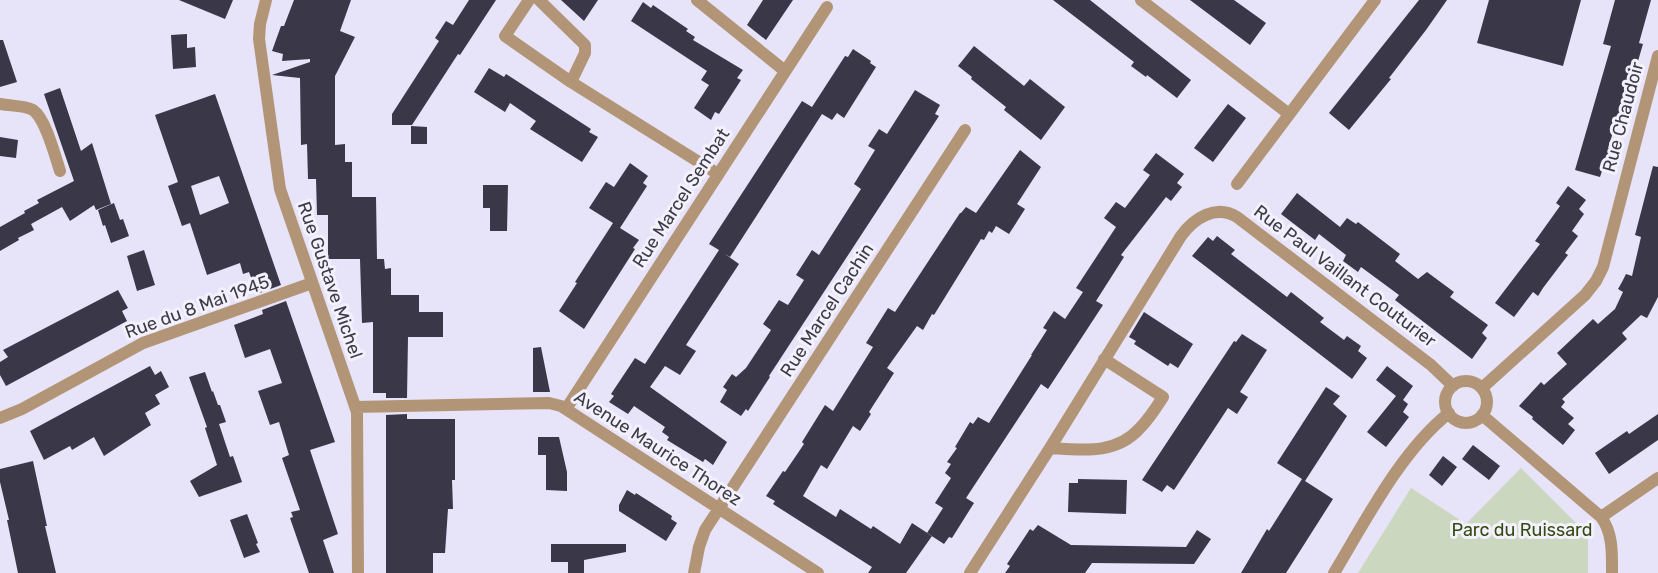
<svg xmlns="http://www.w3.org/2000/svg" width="1658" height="573" font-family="Rubik,sans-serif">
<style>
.green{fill:#cbd7be}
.building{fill:#3a3748;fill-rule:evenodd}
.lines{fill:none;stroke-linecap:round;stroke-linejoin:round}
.street{stroke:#b29577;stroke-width:12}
.labels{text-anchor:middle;stroke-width:6;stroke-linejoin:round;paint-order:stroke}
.street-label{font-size:18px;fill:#3d3b44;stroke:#f4f1ff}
.park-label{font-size:18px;fill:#334b0e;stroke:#f4f1ff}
</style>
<rect width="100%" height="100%" fill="#e7e3f9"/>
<!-- green -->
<path class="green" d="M1521 468 1588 535V573H1358L1411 488 1466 524Z"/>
<!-- building -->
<path class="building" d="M179 0H233L225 19Z
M294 0H351L340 31 355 37 335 76V145L345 144V162H352V197H376L377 259H384L385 269 391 268V295H419V312H443V337H408L407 398H386V393H373V322L362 323 360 259H328V215H317L316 179H308L307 144 301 145 300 78 272 75 310 62V59L282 61 283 54 272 51 281 26H284Z
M469 0H496L460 55 458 54 412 125H392V114L439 41 435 38 446 21 453 25Z
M561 0H598L584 21Z
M763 0H793L766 40 747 25Z
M1053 0H1090L1191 80 1177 98 1147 75 1146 77 1131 66 1134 62Z
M1190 0H1234L1266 23 1250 45Z
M1419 0H1447L1426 30 1389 78 1391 79 1349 130 1329 113Z
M1489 0H1581L1563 66 1477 43Z
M1615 0H1651L1639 43 1643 44 1638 61 1634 60 1625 93 1629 94 1623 118 1618 117 1608 148 1614 149 1611 159 1609 166 1604 165 1600 177 1575 170 1611 46 1603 44Z
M643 2 651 8 653 5 688 29 686 31 695 37 693 40 743 70 737 78 741 80 719 114 715 112 711 120 694 108 709 85 701 80 707 71 631 21Z
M187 34V48L195 47 196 67 173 69 171 35Z
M0 40H3L17 82 0 87Z
M974 46 1024 86 1030 79 1065 107 1041 140 1004 110 1006 107 971 79 972 77 958 66Z
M853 49 871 61 870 63 876 67 844 118 837 113 832 120 822 114 730 257 725 254 739 264 686 345 696 351 680 375 665 366 650 387 727 442 713 465 705 459 703 462 667 440 669 437 662 432 665 427 634 406 628 414 609 402 614 396 611 394 635 358 645 364 719 250 709 244 802 101 812 107 845 56 848 57Z
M489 68 504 77 506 74 591 129 589 132 598 137 582 162 530 129 536 121 510 103 505 112 474 92Z
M60 88 81 151 92 143 111 204 96 210 94 205 70 221 62 207 31 224 34 230 18 238 19 240 0 251V227L25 213 27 217 24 211 39 203 37 200 74 181 44 94Z
M915 90 940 105 935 114 939 116 769 376 770 377 748 411 746 409 741 416 720 402 727 390 723 387 732 374 736 377 746 368 771 330 763 324 779 300 788 305 804 280 796 275 812 250 819 255 861 189 854 184 875 150 868 146 879 129 887 134Z
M215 94 281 285 257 294 249 272 243 274 240 263 207 275 190 223 182 226 168 186 178 182 155 115ZM219 176 229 203 200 215 191 186Z
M1228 104 1246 118 1213 162 1194 148Z
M411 126 427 127V144H411Z
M0 137 18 140 16 158 0 156Z
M1020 150 1041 167 1017 204 1025 209 1009 234 996 226 992 233 989 231 984 240 981 239 934 315 932 314 923 330 917 326 887 368 894 373 869 412 871 414 860 431 853 426 827 469 821 465 803 496 836 517 840 509 871 529 873 526 900 544 912 523 932 536 906 573H868L872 567 773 504 775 501 766 496 783 471 785 472 804 444 802 442 825 405 833 411 873 347 866 343 888 308 895 312 960 213H961L966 207 976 213Z
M1156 153 1184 174 1177 183 1182 187 1171 201 1166 197 1121 255 1124 257 1096 301 1103 305 1048 389 1041 384 966 498 974 503 952 538 949 537 944 544 927 533 943 508 935 503 951 478 945 473 951 464 947 462 957 448 955 447 970 422 973 424 978 417 989 423 1032 355H1031L1047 330 1043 328 1054 311 1065 319 1083 292 1076 288 1116 227 1104 218 1116 202 1125 208 1150 175 1143 170Z
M630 163 648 176 643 183 647 186 620 228 639 240 633 248 635 249 584 329 559 311 577 283 575 282 613 223 589 208 606 182 614 187Z
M1653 166 1658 167V297L1647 318 1641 315 1622 333 1627 339 1562 399 1565 402 1561 407 1574 418 1568 424 1575 430 1563 445 1532 419 1533 417 1519 406 1541 382 1544 385 1567 364 1557 353 1593 319 1598 324 1615 309 1623 292 1618 289 1622 282 1626 274 1632 276 1641 237 1635 235Z
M483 185H508L507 231H490V208H483Z
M1568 186 1586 200 1579 209 1584 214 1572 231 1578 236 1565 253 1568 255 1543 288 1538 296 1533 292 1514 317 1495 303 1540 244 1535 241 1560 206 1556 203Z
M1297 193 1340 227 1347 218 1356 224 1358 222 1400 254 1395 261 1418 279 1427 272 1454 292 1450 297 1488 325 1482 333 1487 338 1472 359 1395 300 1399 295 1361 267 1358 272 1343 261 1346 255 1319 234 1315 240 1281 214Z
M114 203 120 220 123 219 129 236 111 243 105 225 103 226 98 210Z
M1217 236 1235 250 1231 254 1287 297 1291 292 1305 303 1324 318 1320 322 1344 340 1347 336 1361 346 1358 351 1367 358 1352 379 1192 256 1208 237 1213 241Z
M144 250 155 285 137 291 127 256Z
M118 290 128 308 122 311 127 321 6 386 0 375V362L8 357 3 350Z
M286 301 335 442 310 450 338 534 323 540 334 573H309L290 518 293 517 291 512 300 510 282 458 289 455 279 422 270 425 258 391 282 383 270 349 245 358 234 325 263 314 262 310Z
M1144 312 1193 344 1178 368 1170 363 1168 366 1134 344 1136 341 1129 337Z
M1242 334 1267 350 1240 392 1248 397 1237 414 1228 408 1174 490 1167 485 1162 492 1142 480 1234 341 1236 342Z
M541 347 550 392H533V348Z
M150 366 155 375 161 371 169 387 155 395 160 404 145 413 151 425 104 456 94 437 72 450 70 446 44 460 30 431Z
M1387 366 1413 386 1403 400 1408 404 1403 412 1409 417 1386 447 1367 432 1396 396 1376 380Z
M205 372 212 392 213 391 218 405H220L226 422 219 424 230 457 233 456 242 482 199 497 190 481 217 465 205 428 207 427 189 377Z
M1326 387 1340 396 1333 404 1347 416 1305 481 1333 499 1286 573H1241L1267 529 1269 531 1302 479 1277 463Z
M407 414V419H455V480H452L453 509H448L445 553H433V573H386V415Z
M1658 414V440L1609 474 1595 453 1627 431 1629 434Z
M538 437H559L567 472V491L546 490V455H538Z
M1473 445 1500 466 1489 480 1462 459Z
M1443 456 1457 467 1442 486 1429 475Z
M33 461 47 526H45L56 573H18L7 520H9L0 482V469Z
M1078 479 1127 480 1126 514 1068 512 1069 483H1078Z
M627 490 635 495 636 493 672 516 671 519 677 523 666 541 619 511V505Z
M247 514 258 543 256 544 260 552 244 558 230 520Z
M1038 525 1071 545 1186 547 1197 530 1211 539 1194 564 1092 563 1085 573H1005L1010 566 1007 564 1030 529 1033 531Z
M551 544H626V552L584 560V573H568V562H551Z"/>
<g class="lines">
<!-- street -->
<path class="street" d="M266 0 260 24 259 39 280 189 357 412 358 573
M529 0 505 36 571 82 585 53V45L539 0
M697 0 785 71
M1141 0 1289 114
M571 82 718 174
M0 104C10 106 24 105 33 110 46 119 55 156 60 171
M1237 184 1375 0
M1445 402a21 21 0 1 1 42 0a21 21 0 1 1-42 0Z
M1482 388 1585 295 1596 281 1603 267 1658 56
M355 407 549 403 561 406 818 573
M566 409 827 7
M1482 415 1601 517C1613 533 1612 553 1612 573
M0 418 22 409 143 343 312 283
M1050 448C1082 450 1116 455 1140 428 1149 419 1156 408 1163 397L1104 359
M1601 517 1658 478
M694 573 699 547 705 530 965 130
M970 573 1050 448 1181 236C1194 218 1216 204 1237 217L1431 365 1453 386
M1334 573C1366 520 1401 451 1449 413"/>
</g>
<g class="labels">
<!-- street labels -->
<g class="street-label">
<text transform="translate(1623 117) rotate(-75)" y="6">Rue Chaudoir</text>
<text transform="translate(681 198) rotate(-57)" y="6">Rue Marcel Sembat</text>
<text transform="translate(1345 276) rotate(37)" y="6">Rue Paul Vaillant Couturier</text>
<text transform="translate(330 280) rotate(71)" y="6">Rue Gustave Michel</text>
<text transform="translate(197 307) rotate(-20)" y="6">Rue du 8 Mai 1945</text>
<text transform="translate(827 310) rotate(-57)" y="6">Rue Marcel Cachin</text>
<text transform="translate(658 448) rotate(33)" y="6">Avenue Maurice Thorez</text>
</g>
<!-- park labels -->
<g class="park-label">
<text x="1522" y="536">Parc du Ruissard</text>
</g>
</g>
</svg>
